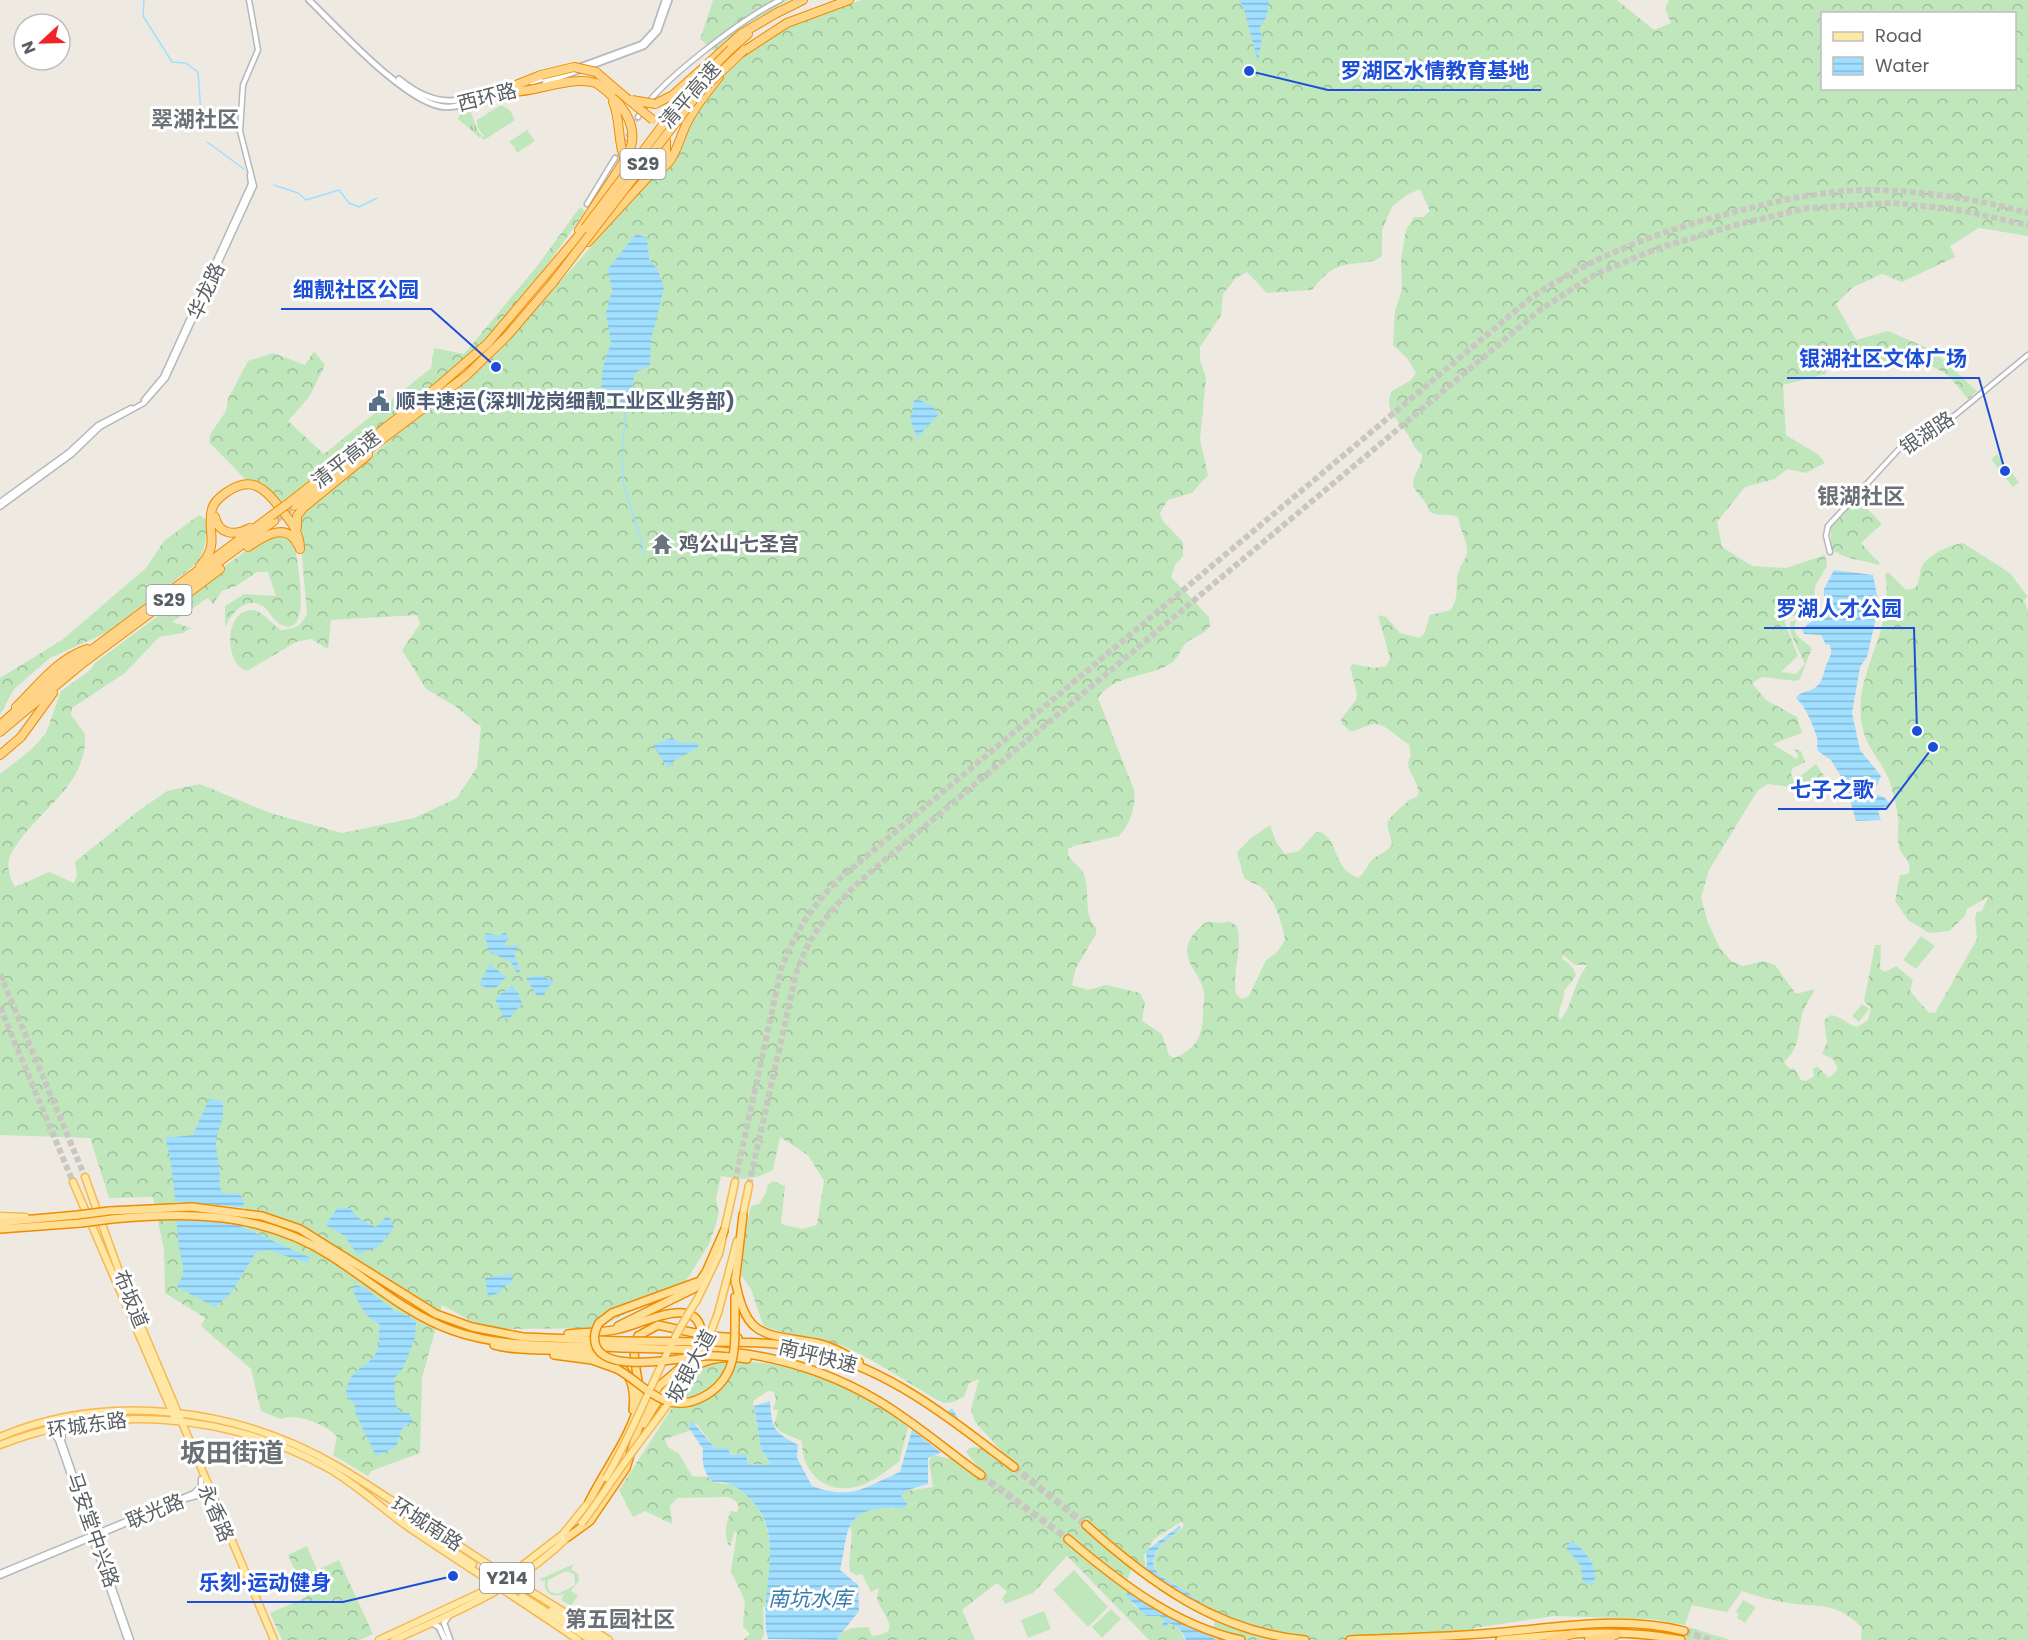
<svg xmlns="http://www.w3.org/2000/svg" width="2028" height="1640" font-family="Poppins,'Noto Sans SC',sans-serif">
<style>
.grass{fill:url(#grass-tufts)}
.forest{fill:url(#forest-crowns);fill-rule:evenodd}
.pitch{fill:#c0e7bc;fill-rule:evenodd}
.water{fill:url(#water-rules)}
.pier{fill:#eeeae1}
.lines{fill:none;stroke-linecap:round;stroke-linejoin:round}
.stream{stroke:#a0dfff;stroke-width:1.5}
.tertiary-tunnel{stroke:#c9c7c2;stroke-width:4;stroke-dasharray:4 2;stroke-linecap:butt}
.primary-tunnel{stroke:#c9c7c2;stroke-width:6;stroke-dasharray:6 3;stroke-linecap:butt}
.trunk-tunnel{stroke:#c9c7c2;stroke-width:7;stroke-dasharray:7 3.5;stroke-linecap:butt}
.motorway-tunnel{stroke:#c9c7c2;stroke-width:8;stroke-dasharray:8 4;stroke-linecap:butt}
.tertiary-casing{stroke:#b4b8bd;stroke-width:7}
.secondary-casing{stroke:#b5babf;stroke-width:8}
.primary-casing{stroke:#f7b850;stroke-width:9}
.trunk-casing{stroke:#ef8c00;stroke-width:10}
.motorway-casing{stroke:#ef8c00;stroke-width:10}
.tertiary{stroke:#fff;stroke-width:4}
.secondary{stroke:#fff;stroke-width:4.5}
.primary{stroke:#ffe7a5;stroke-width:6}
.trunk{stroke:#ffde96;stroke-width:7}
.motorway{stroke:#ffd487;stroke-width:8}
.primary-bridge-casing{stroke:#f7b850;stroke-width:9;stroke-linecap:butt}
.trunk-bridge-casing{stroke:#ef8c00;stroke-width:10;stroke-linecap:butt}
.motorway-bridge-casing{stroke:#ef8c00;stroke-width:10;stroke-linecap:butt}
.primary-bridge{stroke:#ffe7a5;stroke-width:6}
.trunk-bridge{stroke:#ffde96;stroke-width:7}
.motorway-bridge{stroke:#ffd487;stroke-width:8}
.labels{text-anchor:middle;stroke-width:6;stroke-linejoin:round;paint-order:stroke}
.shield{fill:#fff;stroke:#8c8f92;stroke-width:1.5}
.shield-label{font-size:18px;font-weight:bold;fill:#5a5f63}
.street-label{font-size:20px;fill:#5a5f63;stroke:#fff}
.service-label{font-size:20px;font-weight:bold;fill:#4e5e75;stroke:#fff;text-anchor:start}
.worship-label{font-size:20px;font-weight:bold;fill:#5b616d;stroke:#fff;text-anchor:start}
.water-label{font-size:21px;font-style:italic;fill:#367cad;stroke:#fff}
.quarter-label{font-size:22px;font-weight:bold;fill:#6b7175;stroke:#fff}
.district-label{font-size:26px;font-weight:bold;fill:#6b7175;stroke:#fff}
.leader{fill:none;stroke:#1d4ed8;stroke-width:2}
.callout-dot{fill:#1d4ed8;stroke:#fff;stroke-width:2}
.callout-label{font-size:21px;text-anchor:middle;font-weight:bold;fill:#1d4ed8;stroke:#fff;stroke-width:6;stroke-linejoin:round;paint-order:stroke}
</style>
<defs>
<pattern id="grass-tufts" width="24" height="20" patternUnits="userSpaceOnUse" patternTransform="scale(1.5)"><rect width="24" height="20" fill="#c0e7bc"/><path d="M3 7l-1-3M5 7V3M7 7l1-3M15 17l-1-3M17 17v-4M19 17l1-3" fill="none" stroke="#9fbe9c"/></pattern>
<pattern id="forest-crowns" width="20" height="18" patternUnits="userSpaceOnUse" patternTransform="scale(1.5)"><rect width="20" height="18" fill="#c0e7bc"/><path d="M2 6a3 3 0 1 1 6 0M12 15a3 3 0 1 1 6 0" fill="none" stroke="#9fbe9c"/></pattern>
<pattern id="water-rules" width="6" height="5" patternUnits="userSpaceOnUse" patternTransform="scale(1.5)"><rect width="6" height="5" fill="#a0dfff"/><path d="M0 2.5h6" fill="none" stroke="#85b8d2"/></pattern>
</defs>
<rect width="100%" height="100%" fill="#eeeae1"/>
<!-- grass -->
<path class="grass" d="M470 109 477 130 482 136 480 138 458 119 461 112Z
M1685 1626 1730 1640H1682Z"/>
<!-- forest -->
<path class="forest" d="M713 0H789L748 24 714 51 700 39Z
M862 0H1617L1654 30 1671 23 1665 9 1669 0H2028V236L1979 228 1950 246 1955 257 1902 282 1882 274 1853 287 1836 304 1856 340 1888 331 1934 351 1977 391 1968 399 1948 375 1910 354 1884 361 1859 359 1826 366V374L1783 385 1786 435 1819 455 1825 463 1806 473 1787 469 1775 479 1745 487 1717 522 1722 547 1752 566 1786 568 1825 555 1827 566 1815 586 1814 605 1798 616H1790L1786 609 1785 623 1798 656 1781 672 1796 674 1805 664 1791 634 1790 622 1797 620C1789 636 1803 639 1812 648L1800 679 1796 681 1762 677 1752 683 1766 700 1797 717 1802 733 1773 744 1797 759 1798 755 1794 749 1801 751 1805 762 1793 768 1791 773 1794 782 1804 784 1799 777 1816 764 1824 776 1819 791 1768 784 1758 790 1709 870 1701 898 1708 923 1720 948 1731 961 1743 966 1764 961 1775 965 1796 994 1815 989C1812 996 1807 1002 1804 1009 1796 1030 1803 1045 1784 1062L1790 1069 1794 1068 1801 1080 1806 1081 1814 1076 1813 1069 1817 1066 1829 1078 1838 1069 1833 1059 1822 1054 1827 1042 1824 1020 1831 1015C1842 1017 1846 1023 1857 1027L1868 1020 1871 1008 1864 1001 1875 945H1881L1880 969 1885 972 1896 966 1913 980 1910 991 1928 1012 1935 1013 1977 939 1975 918 1977 912 1982 911 1988 897 1967 909 1965 916 1949 931 1929 933 1908 920 1895 901 1900 875 1908 874C1913 862 1904 859 1900 850 1896 841 1899 827 1898 818 1897 806 1893 793 1890 782 1883 762 1866 749 1862 725 1852 671 1896 632 1885 574L1888 572 1906 590 1915 588C1920 582 1919 576 1921 569 1925 555 1950 545 1963 543L2010 573 2028 597 2024 600 2028 611V1640H1861L1862 1628C1834 1599 1819 1609 1783 1602 1769 1600 1755 1595 1742 1591L1727 1612 1692 1605 1685 1625 1651 1619 1554 1616 1474 1628 1461 1640H1215L1210 1631 1213 1612C1204 1605 1196 1598 1187 1592 1171 1580 1140 1573 1161 1545 1168 1536 1180 1535 1184 1524L1181 1522 1154 1539 1144 1556 1146 1565 1127 1591C1128 1607 1147 1616 1160 1616L1164 1620 1162 1627H1167L1168 1623C1177 1626 1182 1632 1185 1640H1149L1067 1556 1033 1593 1005 1604 1002 1598 1007 1592 997 1583 962 1610 975 1640H836C845 1627 853 1628 868 1627L872 1636C905 1633 882 1615 877 1599L879 1588 871 1592 862 1574 856 1575 850 1571C847 1555 855 1539 850 1526 858 1509 877 1505 894 1509L905 1502 901 1496 905 1491 933 1487 929 1462 932 1455 957 1460 974 1476H980L982 1472 966 1452 969 1448C986 1443 998 1461 1012 1470L1016 1467 975 1422 971 1409 979 1379 969 1383 964 1397 953 1402 943 1403C906 1383 871 1355 831 1342 808 1334 784 1337 763 1325L751 1289 741 1275 744 1237 751 1206 759 1204 766 1193 767 1186 773 1181 785 1186 781 1224 802 1229 817 1225 824 1181 808 1155 780 1137 773 1170C755 1180 741 1180 721 1176L716 1199 719 1212 716 1224 709 1244 686 1281 599 1328 511 1329 478 1325 442 1305 422 1378 420 1453 371 1471 368 1476 333 1455 337 1437C326 1424 296 1413 281 1419L261 1411 251 1369 201 1326 205 1318 165 1293 164 1250 153 1197 109 1198 90 1138 0 1135V774L31 750 46 733 61 691 89 671 96 662 259 541 266 537 282 536 293 544 296 552C297 563 313 642 280 624 273 620 270 612 264 607 247 595 232 612 225 627V606L244 594 276 596 268 572H257L236 586 222 591 213 604 208 598 172 622 191 628 183 633 159 637 125 673 72 708 71 715 85 734C88 789 32 812 10 856 6 866 10 878 15 887L49 872 74 883 77 875 75 862 138 811 167 791 200 784 270 813 342 833 414 818 457 798 477 767 481 727 455 706 426 689 402 650 420 624 417 615 331 620 328 649 311 639 296 642 247 671C224 665 224 611 251 610 262 609 272 625 281 630 295 629 302 626 307 613L299 523 305 510 351 474 400 431 469 380 498 352 653 177C682 168 682 137 696 115 707 96 720 79 736 64 771 30 817 15 862 0ZM1822 14H2014V88H1822ZM1420 189 1430 211 1423 217H1414L1406 230 1401 260 1402 289 1395 311 1393 345 1407 358 1416 373 1411 380 1392 391C1382 409 1399 421 1408 435 1413 442 1414 450 1422 454 1423 465 1414 472 1413 483 1412 491 1427 500 1430 512 1440 517 1448 513 1458 517 1459 526 1467 543 1467 548 1468 558 1463 561 1459 570 1454 581 1461 593 1451 610L1430 615 1424 634 1419 638 1400 633 1386 617 1378 615 1390 658 1387 666 1374 668 1353 664 1350 667 1357 694 1356 700 1341 719 1342 724 1350 731C1358 731 1365 725 1374 724 1388 724 1396 738 1409 744L1411 756C1401 769 1421 780 1418 796 1408 800 1405 804 1398 810 1382 825 1388 824 1392 844 1387 853 1380 853 1373 859 1366 865 1366 873 1358 878 1332 867 1340 843 1321 832H1316L1299 851 1285 854 1276 842 1270 825 1251 838 1237 852 1244 878C1250 883 1255 883 1261 887 1274 897 1283 925 1285 940L1277 952 1266 960 1249 996 1242 999 1236 994C1232 971 1243 949 1237 926L1229 921C1220 926 1210 918 1202 925 1170 954 1199 968 1204 992 1205 998 1203 1005 1203 1011 1203 1035 1197 1049 1174 1058L1169 1055 1162 1034 1142 1021 1145 1003 1140 993 1106 985 1088 990 1072 985 1076 968 1096 934V928C1083 914 1090 895 1085 877 1082 867 1073 863 1068 855V849L1074 846 1119 836C1131 823 1136 806 1134 790L1098 698C1114 674 1147 678 1170 664 1179 659 1180 648 1187 642 1195 636 1204 635 1210 626L1209 617 1171 577 1175 565 1183 556V542L1162 520 1160 513 1168 500 1192 493 1208 475 1200 440 1206 378 1200 360V347L1221 315 1223 294 1236 278 1247 272 1267 293 1312 290C1320 280 1328 270 1341 266 1356 261 1369 266 1382 256V230L1392 207 1405 196ZM1563 955 1575 965H1588C1574 979 1572 1009 1560 1020 1556 1009 1565 1002 1564 991L1576 976C1575 969 1568 961 1562 959Z
M580 207 585 211C554 256 523 302 484 340 422 400 348 450 281 503L264 484 246 480 209 442 211 433 226 411 228 399 248 361 273 353 305 365 314 351 325 365 309 397 288 421 324 454 431 368 434 348 464 354 538 265Z
M1997 454 2019 482 2013 487 1991 459Z
M1857 498 1882 524 1861 543 1881 565 1849 558 1831 550V527Z
M199 515 206 519C207 537 206 549 196 564L108 632 50 658 14 689 0 715V678L62 640 146 568 164 541Z
M708 1363C726 1363 745 1361 763 1363 799 1367 887 1399 908 1428L899 1462C887 1470 876 1480 862 1485 829 1497 801 1475 802 1441L781 1432 774 1425 778 1410H773L776 1399 774 1392 768 1391 753 1401 761 1449 770 1462 768 1465 748 1464V1458L743 1455 738 1457 735 1454 731 1455 724 1448 716 1449 696 1423 691 1430 665 1439 668 1447 679 1454 692 1476 708 1477 713 1482 735 1485C741 1491 748 1495 753 1501 776 1529 771 1572 768 1606L763 1607 764 1635 761 1640H743L750 1634 743 1626 745 1601 731 1571 737 1533 734 1532 730 1547C723 1538 726 1521 731 1511L737 1512 739 1507 736 1501 728 1497 677 1498 670 1506 672 1524 645 1511 633 1517 619 1490 688 1383Z
M307 1546 317 1570 339 1560 373 1634 360 1640H282L270 1613 307 1597 288 1555Z"/>
<!-- pitch -->
<path class="pitch" d="M501 105 510 110 515 120 484 140 481 138 484 136 477 127V120Z
M527 130 535 141 517 153 514 148 516 146H513L509 142Z
M1921 936 1935 946 1916 969 1903 960Z
M1862 1004 1869 1009 1859 1022 1852 1016Z
M574 1564 571 1569 578 1574 579 1581 571 1591 578 1595 571 1606 561 1600 564 1594C552 1598 543 1593 545 1580L541 1581 540 1579ZM566 1571 574 1574 575 1585 558 1594 550 1592 547 1586 548 1580Z
M1074 1570 1108 1607 1088 1627 1053 1590Z
M1743 1600 1756 1607 1745 1623 1737 1618 1739 1614 1736 1612Z
M1111 1609 1121 1619 1102 1638 1092 1627Z
M1044 1611 1051 1629 1028 1638 1021 1620Z"/>
<!-- water -->
<path class="water" d="M1239 0H1269L1267 16 1259 29 1262 36 1258 62 1244 9Z
M636 234 647 238 649 259 658 270 664 288 651 340 650 365 635 373 628 402C616 404 609 394 601 386L603 366 611 343 606 313 612 290 608 269Z
M915 398 932 406 939 414 917 438 910 419Z
M1834 570 1873 575 1879 605 1867 657 1860 667 1852 713 1860 750 1881 776 1876 787 1867 785 1866 791 1884 797 1890 804 1878 811 1881 820 1856 821 1848 793 1852 790 1858 791V785L1843 780 1831 760 1818 751C1816 746 1818 741 1817 737 1812 724 1807 708 1796 698 1801 690 1809 693 1816 687 1825 679 1823 671 1828 661 1831 654 1833 652 1829 644L1826 645 1821 635 1804 634 1802 630 1824 608V589Z
M672 738 681 743H698V748L675 760 668 768 653 745Z
M505 932 508 937 505 944 507 946 520 945 514 953 520 971 517 973 511 962 488 951 487 942 484 938 486 933 499 936Z
M490 964 506 977 497 987 489 989 479 984Z
M539 975 555 982 548 987 544 996H537L526 978Z
M512 986 518 992 522 1003 510 1018 504 1019 495 998Z
M209 1099 222 1101C227 1115 217 1128 216 1143 216 1158 222 1170 219 1185L223 1194 238 1193C246 1200 245 1205 239 1213L242 1227 311 1258 307 1263 268 1250 256 1252 231 1293 215 1307 177 1287C179 1283 182 1278 183 1273 184 1264 180 1255 179 1246 175 1212 175 1170 165 1138L193 1135Z
M337 1208H349L361 1220 376 1227 386 1217 391 1219 394 1228 378 1247 357 1254 345 1236 326 1225Z
M511 1273 513 1282 503 1287 500 1292 488 1297 485 1278Z
M355 1285 365 1288 396 1312 409 1316 416 1322 415 1338 403 1368 394 1379 395 1403 400 1412 409 1413 413 1421 402 1429 396 1447 376 1456 355 1412V1405L346 1395C349 1366 364 1372 376 1353 381 1345 378 1333 380 1324 367 1320 357 1302 353 1289Z
M770 1401C772 1430 773 1431 798 1445L797 1458 812 1486C852 1501 864 1487 900 1472L912 1430 938 1420 952 1408 962 1425 943 1452 928 1458V1484L905 1491 901 1496 907 1503 905 1508C897 1509 890 1507 882 1508 841 1512 848 1539 840 1570L858 1585 859 1611 836 1640 768 1639C756 1594 792 1533 745 1494 734 1485 728 1481 713 1482 703 1472 702 1463 703 1449L689 1428 692 1421 716 1449 727 1447 731 1455 744 1454 747 1457 748 1464 768 1465 770 1462 761 1449 754 1406Z
M1179 1526 1181 1528C1175 1536 1166 1538 1160 1546 1140 1573 1170 1580 1187 1592 1196 1598 1204 1605 1213 1612L1209 1631 1215 1640H1186C1183 1632 1177 1625 1168 1623L1167 1627H1162L1164 1620 1160 1616H1146L1127 1597V1589L1147 1565 1146 1551Z
M1572 1541C1585 1550 1602 1570 1592 1586L1582 1580 1581 1566 1566 1548Z"/>
<!-- pier -->
<path class="pier" d="M174 1202 198 1203 246 1208 242 1218 231 1222 174 1219Z
M944 1410 965 1426 966 1434 950 1445 944 1455 910 1428 923 1417H937Z
M1132 1567 1216 1613 1213 1631 1217 1638 1176 1621 1124 1589Z"/>
<g class="lines">
<!-- stream -->
<path class="stream" d="M144 0 143 16 172 62 186 63 198 72 202 129
M207 142 244 169
M274 185 298 193 306 200 339 190 349 203 359 207 377 198
M622 403 625 414 623 449
M622 454 623 483 642 543 643 556"/>
<!-- tertiary-tunnel -->
<path class="tertiary-tunnel" d="M615 158 638 117"/>
<!-- primary-tunnel -->
<path class="primary-tunnel" d="M0 974 85 1177
M0 1007 73 1182
M735 1182 781 970C794 934 811 907 838 880L1532 297C1599 252 1672 227 1750 208 1786 199 1824 191 1862 190 1918 190 1974 198 2028 213
M749 1185 796 974C809 932 836 903 868 874L1541 309 1596 274 1656 249 1735 225 1808 208 1892 203 1954 209 2028 225
M491 1571 524 1592
M489 1574 522 1596"/>
<!-- trunk-tunnel -->
<path class="trunk-tunnel" d="M1014 1467 1086 1525
M981 1475 1068 1539
M1684 1631 1709 1640"/>
<!-- motorway-tunnel -->
<path class="motorway-tunnel" d="M274 521 294 506"/>
<defs>
<path id="tertiary" d="M638 117C657 82 744 18 780 0
M587 204 615 158
M144 400 163 377 251 184 250 175
M0 502 69 452 98 425 131 408
M0 507 71 455 100 427 144 403 166 378 254 186 240 131 243 85 258 50 249 0
M1830 552 1826 536 1828 526 1899 449 1954 416 2028 355
M68 1426 63 1432 62 1441 131 1640
M51 1431 58 1440 127 1640
M0 1573 194 1493 201 1486V1479
M0 1576 185 1499 201 1495 211 1502"/>
<path id="secondary" d="M309 0C337 27 408 106 446 107 465 107 486 97 505 92
M579 67 642 44 655 30 665 0
M399 79C437 111 462 102 505 88
M531 82 563 73
M545 83 644 46 658 31 669 0
M449 1615 444 1623 450 1640
M432 1623 439 1627 445 1640"/>
<path id="primary" d="M85 1177 125 1288 274 1640
M73 1182 174 1416
M0 1216 26 1217
M742 1219 749 1185
M697 1300 719 1254 735 1182
M718 1313 737 1241
M0 1437C108 1391 238 1408 337 1466 380 1491 421 1521 463 1548 511 1580 560 1609 609 1640
M0 1445C106 1403 226 1413 326 1467 357 1484 382 1509 411 1529 466 1566 523 1602 578 1640
M406 1521 473 1564
M522 1596 591 1640
M552 1610 600 1640
M379 1640 497 1585 563 1534 592 1498
M394 1640C462 1609 515 1589 570 1535"/>
<path id="trunk" d="M109 1211 192 1207 262 1216 300 1229 436 1314 472 1327 523 1337 622 1341
M112 1219C190 1211 264 1213 331 1256 370 1281 407 1314 451 1330 506 1350 565 1344 622 1348
M0 1222 78 1215
M0 1229 81 1223
M735 1279C746 1341 765 1333 816 1343 832 1346 845 1354 859 1362
M735 1283 743 1215
M599 1323 612 1313 697 1282
M735 1324V1297
M618 1326 695 1288 706 1272 724 1231
M568 1334C584 1332 602 1333 619 1329 642 1325 702 1289 702 1339
M712 1336 738 1338
M710 1342C741 1342 771 1342 801 1348 887 1366 946 1416 1014 1467
M494 1345C540 1359 643 1330 633 1410
M707 1350C767 1353 826 1370 877 1400 913 1421 947 1451 981 1475
M554 1355 592 1360 617 1369
M644 1424C667 1382 696 1350 747 1359
M589 1502C604 1471 632 1435 639 1401 642 1381 628 1355 638 1336L658 1325 690 1332
M1086 1525C1149 1582 1217 1632 1305 1640
M568 1537 590 1521 626 1468 640 1423 659 1386 693 1357
M1068 1539C1120 1583 1174 1625 1241 1640
M1350 1640C1397 1638 1445 1637 1492 1633 1555 1628 1621 1615 1684 1631
M1500 1640C1559 1634 1623 1628 1681 1640"/>
<path id="motorway" d="M777 13 803 0
M731 49 748 34
M741 53 787 23 849 0
M596 72 618 91
M511 87 541 75
M504 92C536 94 568 75 596 83 619 99 641 125 629 152
M613 102C622 122 616 148 629 166
M655 104 673 95 741 34 780 11
M657 168 666 156V141
M642 172C676 176 676 141 689 119 697 104 708 91 719 77
M579 230 619 169
M588 242 646 179
M290 502 435 389 488 343 585 228
M294 506 466 376 508 335 555 280
M215 517C219 535 235 536 250 528
M297 527V516L303 508 368 455
M248 547C264 536 287 521 298 545
M200 566C221 543 206 532 212 509 214 501 221 496 227 492 251 475 265 488 280 508 290 520 300 532 300 549
M191 591 220 569
M16 707C38 686 57 659 87 649
M0 725 51 680 271 516
M0 732 83 663 274 521
M0 755 21 737 53 693
M1550 1640 1573 1634
M1589 1640 1609 1638 1617 1634"/>
</defs>
<!-- tertiary casing -->
<use href="#tertiary" class="tertiary-casing"/>
<!-- secondary casing -->
<use href="#secondary" class="secondary-casing"/>
<!-- primary casing -->
<use href="#primary" class="primary-casing"/>
<!-- trunk casing -->
<use href="#trunk" class="trunk-casing"/>
<!-- motorway casing -->
<use href="#motorway" class="motorway-casing"/>
<!-- tertiary -->
<use href="#tertiary" class="tertiary"/>
<!-- secondary -->
<use href="#secondary" class="secondary"/>
<!-- primary -->
<use href="#primary" class="primary"/>
<!-- trunk -->
<use href="#trunk" class="trunk"/>
<!-- motorway -->
<use href="#motorway" class="motorway"/>
<defs>
<path id="primary-bridge" d="M606 1478C640 1421 660 1356 697 1300
M582 1523C601 1498 617 1472 636 1447 670 1401 699 1368 718 1313"/>
<path id="trunk-bridge" d="M78 1215 109 1211
M81 1223 112 1219
M599 1323C595 1330 593 1338 596 1346 607 1374 679 1358 703 1356 712 1355 721 1356 731 1357
M690 1332 712 1336
M622 1341 710 1342
M622 1348 707 1350
M617 1369C634 1378 646 1393 664 1400 688 1410 718 1394 729 1370 735 1356 735 1339 735 1324"/>
<path id="motorway-bridge" d="M541 75 574 67 596 72
M618 91 653 120
M632 100 655 104
M619 169 629 152
M646 179 657 168
M585 228 687 93 731 49
M551 285 697 95 744 50
M271 516 290 502"/>
</defs>
<!-- primary-bridge casing -->
<use href="#primary-bridge" class="primary-bridge-casing"/>
<!-- trunk-bridge casing -->
<use href="#trunk-bridge" class="trunk-bridge-casing"/>
<!-- motorway-bridge casing -->
<use href="#motorway-bridge" class="motorway-bridge-casing"/>
<!-- primary-bridge -->
<use href="#primary-bridge" class="primary-bridge"/>
<!-- trunk-bridge -->
<use href="#trunk-bridge" class="trunk-bridge"/>
<!-- motorway-bridge -->
<use href="#motorway-bridge" class="motorway-bridge"/>
</g>
<!-- icons -->
<defs>
<symbol id="civic-bare" viewBox="-9 -9 18 18"><path d="M-.6-6.5H3V-4.5H.6V-3L4-1V1h2V6H-6V1h2V-1L-.6-3ZM-1.2 2.5V6h2.4V2.5Z" fill="#5c6f8a" stroke="#fff" stroke-width="2.5" paint-order="stroke"/></symbol>
<symbol id="temple-bare" viewBox="-9 -9 18 18"><path d="M0-6L5-2H3V0L6.5 2.5H4V6H1.5V3h-3V6H-4V2.5H-6.5L-3 0V-2H-5Z" fill="#6b7280" stroke="#fff" stroke-width="2.5" paint-order="stroke"/></symbol>
</defs>
<g fill-rule="evenodd">
<use href="#civic-bare" x="364" y="386" width="30" height="30"/>
<use href="#temple-bare" x="647" y="529" width="30" height="30"/>
</g>
<g class="labels">
<!-- shield labels -->
<g class="shield">
<rect x="620.5" y="149" width="45" height="30" rx="4.5"/>
<rect x="146.5" y="585" width="45" height="30" rx="4.5"/>
<rect x="480" y="1563" width="54" height="30" rx="4.5"/>
</g>
<g class="shield-label">
<text x="643" y="170">S29</text>
<text x="169" y="606">S29</text>
<text x="507" y="1584">Y214</text>
</g>
<!-- street labels -->
<g class="street-label">
<text transform="translate(690 95) rotate(-49)" y="7">清平高速</text>
<text transform="translate(487 97) rotate(-14)" y="7">西环路</text>
<text transform="translate(206 291) rotate(-65)" y="7">华龙路</text>
<text transform="translate(1927 433) rotate(-34)" y="7">银湖路</text>
<text transform="translate(346 459) rotate(-38)" y="7">清平高速</text>
<text transform="translate(131 1299) rotate(68)" y="7">布坂道</text>
<text transform="translate(818 1356) rotate(14)" y="7">南坪快速</text>
<text transform="translate(691 1366) rotate(-61)" y="7">坂银大道</text>
<text transform="translate(87 1425) rotate(-8)" y="7">环城东路</text>
<text transform="translate(155 1511) rotate(-22)" y="7">联光路</text>
<text transform="translate(216 1513) rotate(67)" y="7">永香路</text>
<text transform="translate(427 1524) rotate(33)" y="7">环城南路</text>
<text transform="translate(93 1530) rotate(71)" y="7">马安堂中兴路</text>
</g>
<!-- service labels -->
<g class="service-label">
<text x="396" y="408">顺丰速运(深圳龙岗细靓工业区业务部)</text>
</g>
<!-- worship labels -->
<g class="worship-label">
<text x="679" y="551">鸡公山七圣宫</text>
</g>
<!-- water labels -->
<g class="water-label">
<text x="810" y="1606">南坑水库</text>
</g>
<!-- quarter labels -->
<g class="quarter-label">
<text x="195" y="127">翠湖社区</text>
<text x="1861" y="504">银湖社区</text>
<text x="620" y="1627">第五园社区</text>
</g>
<!-- district labels -->
<g class="district-label">
<text x="232" y="1462">坂田街道</text>
</g>
</g>
<!-- callouts -->
<path class="leader" d="M1249 71L1328 90H1541M496 367L431 309H281M2005 471L1979 378H1787M1917 731L1914 628H1764M1933 747L1886 809H1778M453 1576L343 1602H187"/>
<g class="callout-dot">
<circle cx="1249" cy="71" r="6"/>
<circle cx="496" cy="367" r="6"/>
<circle cx="2005" cy="471" r="6"/>
<circle cx="1917" cy="731" r="6"/>
<circle cx="1933" cy="747" r="6"/>
<circle cx="453" cy="1576" r="6"/>
</g>
<g class="callout-label">
<text x="1435" y="78">罗湖区水情教育基地</text>
<text x="356" y="297">细靓社区公园</text>
<text x="1883" y="366">银湖社区文体广场</text>
<text x="1839" y="616">罗湖人才公园</text>
<text x="1832" y="797">七子之歌</text>
<text x="265" y="1590">乐刻·运动健身</text>
</g>
<!-- legend -->
<rect x="1821" y="12" width="195" height="78" fill="#ffffff" stroke="#bdbfc1" stroke-width="1.5"/>
<rect x="1833" y="32" width="30" height="9" fill="#ffe7a5" stroke="#bdbfc1" stroke-width="1.5"/>
<text x="1875" y="42" font-size="18" fill="#5a5f63">Road</text>
<rect x="1833" y="57" width="30" height="18" fill="url(#water-rules)" stroke="#bdbfc1" stroke-width="1.5"/>
<text x="1875" y="72" font-size="18" fill="#5a5f63">Water</text>
<!-- north arrow -->
<g transform="translate(42 42) rotate(248)"><circle r="28" fill="#ffffff" stroke="#bdbfc1" stroke-width="1.5"/>
<path d="M0-4.5L10 22L0 15L-10 22Z" fill="#f12429"/>
<text y="-9" font-size="16" font-weight="bold" text-anchor="middle" fill="#5a5f63">N</text>
</g>
</svg>
